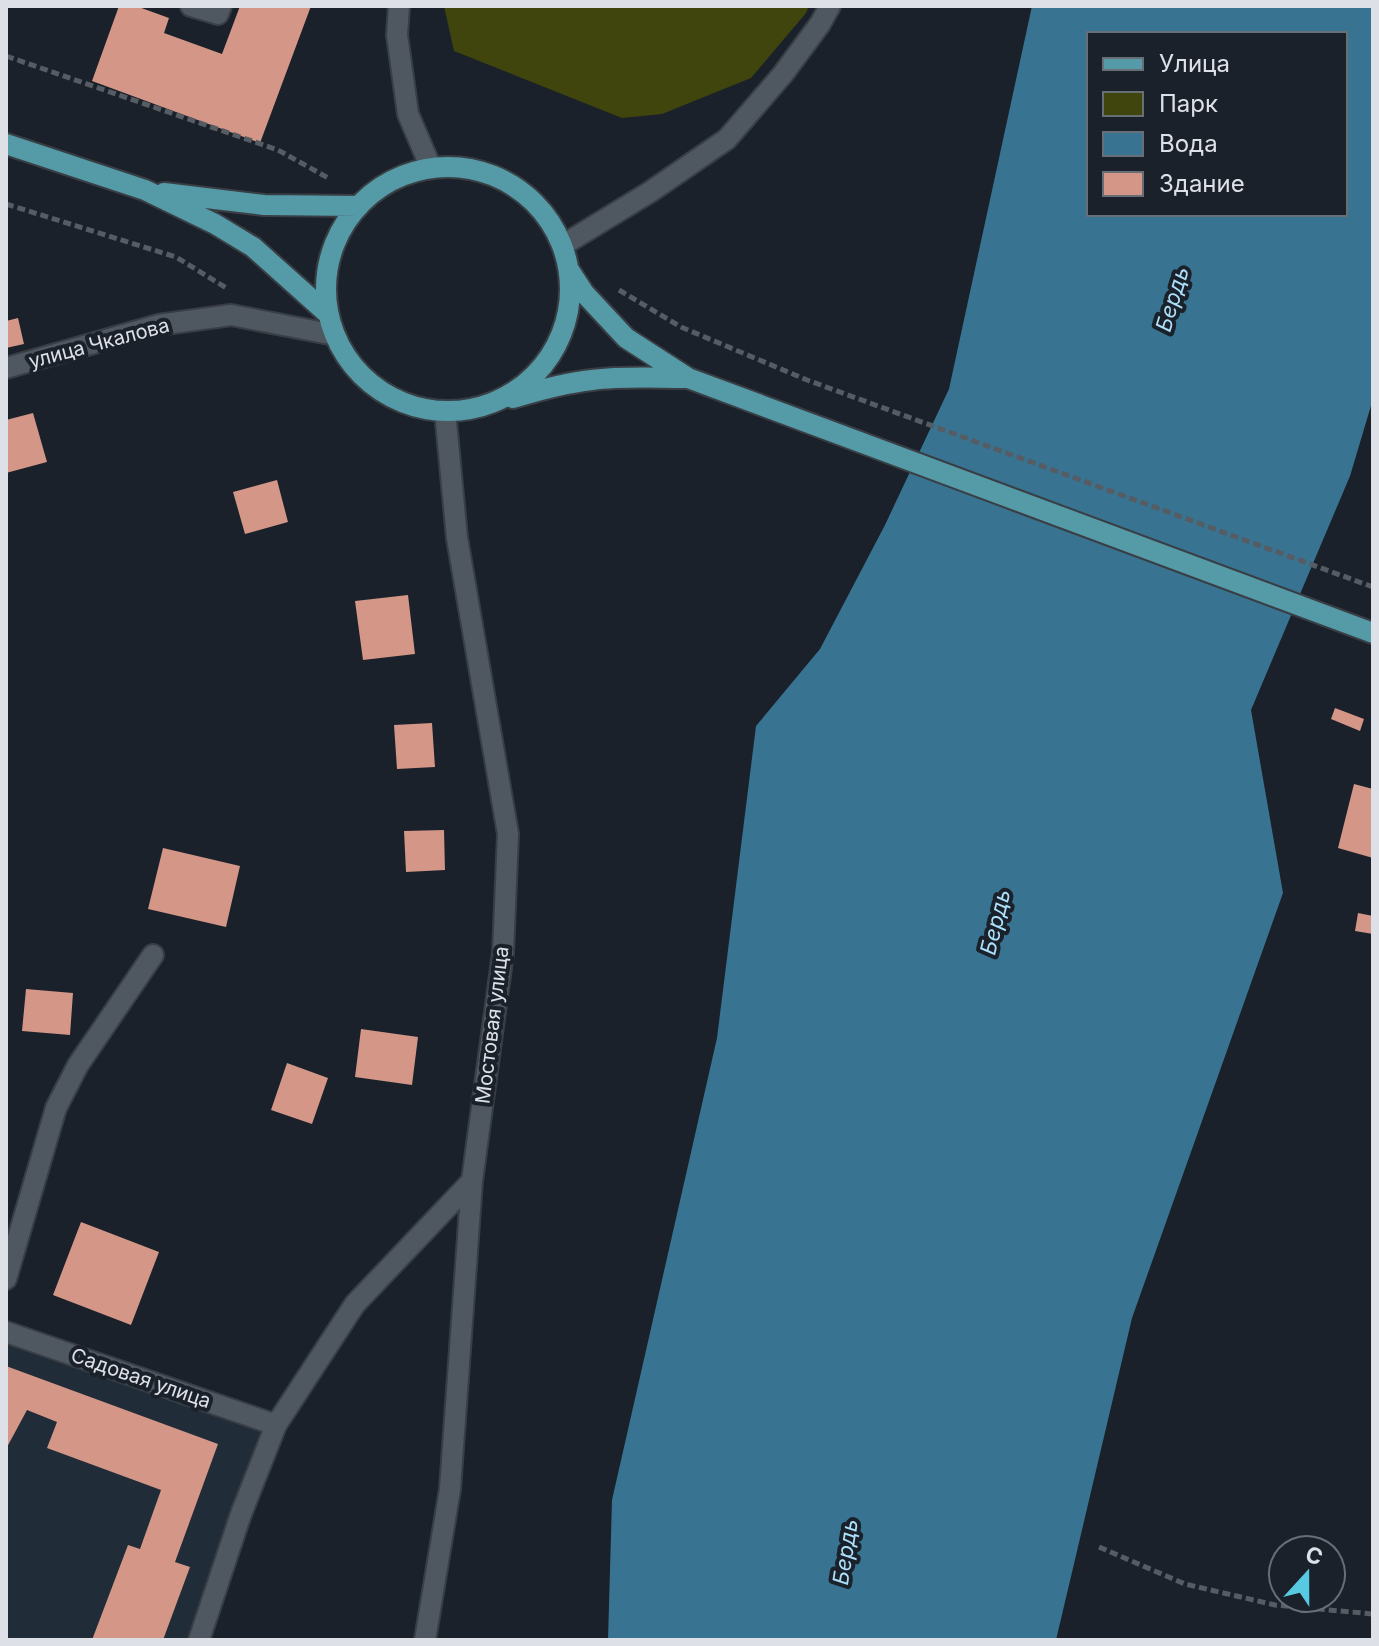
<svg xmlns="http://www.w3.org/2000/svg" width="1379" height="1646" font-family="Inter,sans-serif">
<style>
.built{fill:#212c39}
.green{fill:#3f450c}
.water{fill:#387491;fill-rule:evenodd}
.building{fill:#d39687}
.lines{fill:none;stroke-linecap:round;stroke-linejoin:round}
.minor-casing{stroke:#393e45;stroke-width:24}
.major-casing{stroke:#393e45;stroke-width:24}
.path{stroke:#565c64;stroke-width:5;stroke-dasharray:8 4;stroke-linecap:butt}
.minor{stroke:#4f5761;stroke-width:20}
.major{stroke:#549aa7;stroke-width:20}
.labels{text-anchor:middle;stroke-width:8;stroke-linejoin:round;paint-order:stroke}
.street-label{font-size:20px;fill:#dde1e7;stroke:#1a212a}
.water-label{font-size:22px;font-style:italic;fill:#acdffa;stroke:#1a212a}
</style>
<rect width="100%" height="100%" fill="#1a212a"/>
<!-- built -->
<path class="built" d="M6 1332 276 1425 202 1640H6Z"/>
<!-- green -->
<path class="green" d="M444 6H809L806 13 751 78 662 114 622 118 454 51Z"/>
<!-- water -->
<path class="water" d="M1032 6H1373V399L1350 476 1251 710 1283 893 1132 1318 1056 1640H608L612 1500 717 1038 756 726 820 649 885 525 949 389ZM1089 34H1345V214H1089Z"/>
<!-- building -->
<path class="building" d="M119 6H136L169 18 164 33 222 54 240 6H311L260 143 92 81Z
M18 318 24 344 6 348V321Z
M33 413 47 462 6 473V420Z
M277 480 288 522 245 534 233 492Z
M408 595 415 654 363 660 355 601Z
M1335 708 1364 719 1360 731 1331 719Z
M432 723 435 767 397 769 394 725Z
M1354 784 1373 789V858L1338 848Z
M444 830 445 870 406 872 404 831Z
M163 848 240 866 226 927 148 909Z
M1358 913 1373 916V934L1355 931Z
M26 989 73 993 70 1035 22 1031Z
M361 1029 418 1037 412 1085 355 1077Z
M287 1063 328 1078 312 1124 271 1110Z
M81 1222 159 1252 131 1325 53 1295Z
M6 1366 218 1444 175 1562 190 1567 163 1640H92L128 1545 140 1549 161 1490 47 1448 57 1422 27 1410 6 1449Z"/>
<g class="lines">
<defs>
<path id="minor" d="M191 6 218 14 221 6
M399 6 397 35 408 114 431 168
M563 245 650 192 727 139 783 74 820 24 830 6
M6 368 158 325 231 315 335 335
M6 1279 56 1108 78 1065 153 955
M6 1332 276 1425
M199 1640 241 1514 276 1425 355 1304 472 1181
M425 1640 450 1489 472 1181 503 953 508 834 457 538 445 411"/>
<path id="major" d="M6 144 145 190 215 224 253 247 328 314
M326 289a122 122 0 1 1 244 0a122 122 0 1 1-244 0Z
M164 193 264 205 359 206
M569 270 584 293 626 338 688 378 1373 633
M513 398C539 390 565 383 592 380 623 376 655 378 686 378"/>
</defs>
<!-- minor casing -->
<use href="#minor" class="minor-casing"/>
<!-- major casing -->
<use href="#major" class="major-casing"/>
<!-- path -->
<path class="path" d="M6 56 278 150 330 179
M6 204 176 257 228 289
M619 290 681 327 807 380 1373 587
M1099 1547 1185 1584 1275 1605 1373 1614"/>
<!-- minor -->
<use href="#minor" class="minor"/>
<!-- major -->
<use href="#major" class="major"/>
</g>
<g class="labels">
<!-- street labels -->
<g class="street-label">
<text transform="translate(99 343) rotate(-15)" y="7">улица Чкалова</text>
<text transform="translate(492 1025) rotate(-83)" y="7">Мостовая улица</text>
<text transform="translate(141 1378) rotate(19)" y="7">Садовая улица</text>
</g>
<!-- water labels -->
<g class="water-label">
<text transform="translate(1172 299) rotate(-73)" y="8">Бердь</text>
<text transform="translate(995 922) rotate(-76)" y="8">Бердь</text>
<text transform="translate(845 1552) rotate(-81)" y="8">Бердь</text>
</g>
</g>
<!-- border -->
<rect width="1379" height="1646" fill="none" stroke="#dde1e7" stroke-width="16"/>
<!-- legend -->
<rect x="1087" y="32" width="260" height="184" fill="#1a212a" stroke="#686e76" stroke-width="2"/>
<rect x="1103" y="58" width="40" height="12" fill="#549aa7" stroke="#686e76" stroke-width="2"/>
<text x="1159" y="72" font-size="24" fill="#dde1e7">Улица</text>
<rect x="1103" y="92" width="40" height="24" fill="#3f450c" stroke="#686e76" stroke-width="2"/>
<text x="1159" y="112" font-size="24" fill="#dde1e7">Парк</text>
<rect x="1103" y="132" width="40" height="24" fill="#387491" stroke="#686e76" stroke-width="2"/>
<text x="1159" y="152" font-size="24" fill="#dde1e7">Вода</text>
<rect x="1103" y="172" width="40" height="24" fill="#d39687" stroke="#686e76" stroke-width="2"/>
<text x="1159" y="192" font-size="24" fill="#dde1e7">Здание</text>
<!-- north arrow -->
<g transform="translate(1307 1574) rotate(21)"><circle r="38" fill="#1a212a" stroke="#686e76" stroke-width="2"/>
<path d="M0-6L14 30L0 20L-14 30Z" fill="#57c9e2"/>
<text y="-12" font-size="22" font-weight="bold" text-anchor="middle" fill="#dde1e7">С</text>
</g>
</svg>
